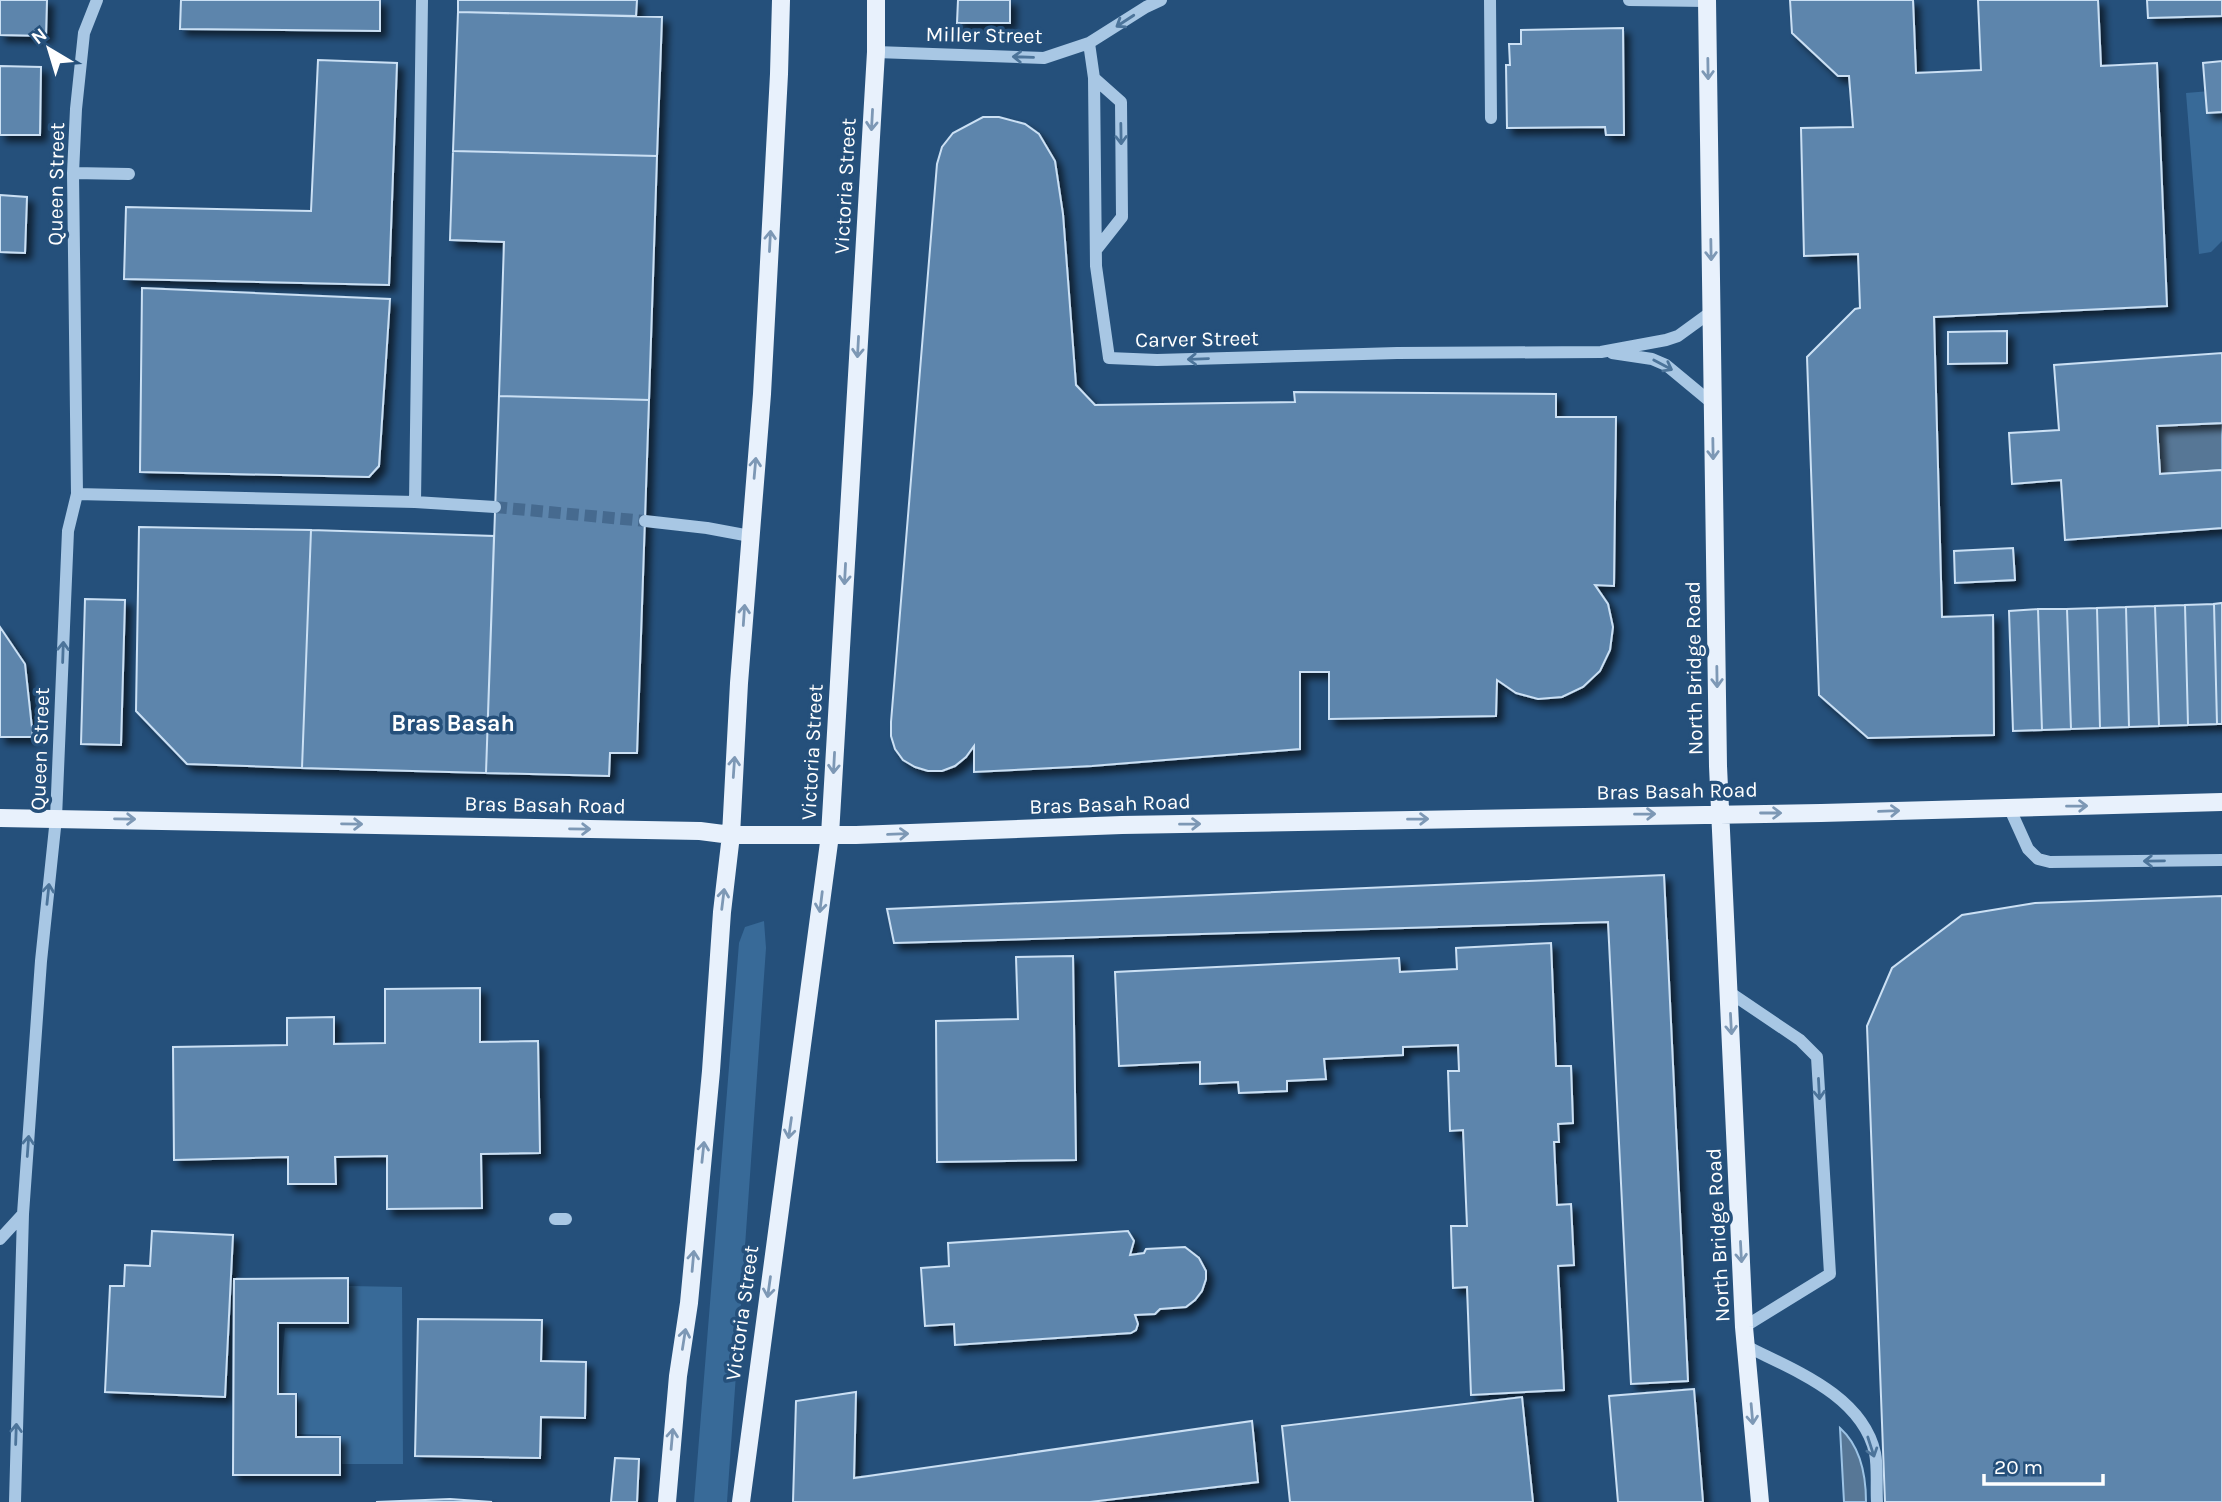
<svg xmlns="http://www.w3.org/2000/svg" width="2222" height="1502" font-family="Karla,sans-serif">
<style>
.green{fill:#386a98}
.water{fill:#577796;stroke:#9cc3e5;stroke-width:2}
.building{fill:#5d85ac;stroke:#cbe0f4;stroke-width:2;filter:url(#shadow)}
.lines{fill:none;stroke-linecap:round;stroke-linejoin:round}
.minor-tunnel{stroke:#466a8f;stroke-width:12;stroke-dasharray:12 6;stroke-linecap:butt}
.minor{stroke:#a8c7e4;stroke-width:12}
.major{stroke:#e8f1fc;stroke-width:18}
.oneway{stroke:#4c749a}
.oneway2{stroke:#7d98b5}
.labels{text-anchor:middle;stroke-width:7;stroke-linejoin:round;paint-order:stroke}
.street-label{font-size:21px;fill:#fff;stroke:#25507b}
.neighbourhood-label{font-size:23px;font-weight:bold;fill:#fff;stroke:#25507b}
</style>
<defs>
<filter id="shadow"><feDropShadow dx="6" dy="6" stdDeviation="3.5" flood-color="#0009"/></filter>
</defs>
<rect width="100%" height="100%" fill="#25507b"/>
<!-- green -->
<path class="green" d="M2222 90V241L2211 252 2199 254 2186 93Z
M764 921 766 948 727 1502H694L739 943 745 927Z
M349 1286 402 1287 403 1464H342L341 1435 298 1434V1393H279L285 1328H349Z"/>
<!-- water -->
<path class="water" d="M2222 423V470L2160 474 2157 426Z
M1840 1428C1860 1446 1866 1475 1866 1502H1844Z"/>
<!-- building -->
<path class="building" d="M0 0H47L46 36 0 35Z
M181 0H380V31L180 29Z
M458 0H637L636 16 458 12Z
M958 0H1010V23H957Z
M1790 0H1913L1916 73 1981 70 1978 0H2098L2101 66 2157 63 2167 306 1934 317 1942 617 1993 615 1994 735 1868 738 1819 695 1807 357 1855 309 1860 308 1858 254 1804 256 1801 128 1853 127 1849 76H1838L1792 33Z
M2147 0H2222V16L2148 18Z
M458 12 662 17 657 156 453 151Z
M1623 28 1624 135H1606L1605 127 1507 128 1506 65H1510L1509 44H1521V30Z
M318 60 397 63 389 285 124 279 126 207 311 211Z
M2222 61V112L2207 113 2203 63Z
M0 66 41 67 40 135H0Z
M983 117H999L1025 124 1039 134 1055 161 1063 214 1076 385 1095 405 1295 402 1294 392 1556 394V417H1616L1614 586 1595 585 1608 604 1613 627 1610 650 1600 671 1583 687 1562 697 1538 699 1516 693 1497 680 1496 716 1329 719V672H1300V749L1092 766 974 772V746L966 757 955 766 942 771H928L915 767 903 760 895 749 891 736V722L937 164 942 147 953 133Z
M453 151 657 156 649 400 499 396 504 242 450 240Z
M0 195 27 197 25 253 0 252Z
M142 288 390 299 379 466 369 477 140 472Z
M2007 331V363L1948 364V332Z
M2222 353V423L2157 426 2160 474 2222 470V528L2065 540 2061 480 2012 484 2009 433 2059 430 2054 365Z
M499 396 649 400 637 753H610L609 776 486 773Z
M139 527 311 530 302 768 187 764 136 711Z
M311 530 494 536 486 773 302 768Z
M2013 548 2015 580 1955 583 1954 551Z
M85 599 125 600 121 745 81 744Z
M2222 603V724H2217L2214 604Z
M2214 604 2217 724 2188 725 2185 605Z
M2185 605 2188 725 2159 726 2155 606Z
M2155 606 2159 726 2129 727 2126 607Z
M2126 607 2129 727 2100 728 2097 608Z
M2097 608 2100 728 2071 729 2067 609Z
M2038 609 2042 730 2013 731 2009 611Z
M2038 609H2067L2071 729 2042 730Z
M0 627 25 664 33 737H0Z
M1664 875 1688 1381 1631 1384 1608 922 894 943 887 909Z
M2222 896V1502H1885L1867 1026 1892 968 1962 915 2035 903Z
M1551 943 1556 1066H1571L1573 1123 1558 1124 1559 1142H1554L1557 1205 1571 1204 1574 1265 1558 1266 1564 1390 1471 1395 1467 1287 1453 1288 1451 1226H1467L1463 1130 1450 1131 1448 1071H1459L1458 1045 1403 1047V1055L1324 1059 1326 1079 1287 1081V1091L1239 1093 1238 1082 1200 1084V1062L1119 1066 1115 972 1399 958 1400 972 1457 969 1456 948Z
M1073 956 1076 1160 937 1162 936 1021 1018 1019 1016 957Z
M480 988V1042L538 1041 540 1153 481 1154 482 1208 387 1209V1156L335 1157 336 1184H288V1157L174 1160 173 1047 287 1045V1018L334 1017V1044L385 1043V989Z
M152 1231 233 1235 225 1397 105 1392 110 1286H124L125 1265 150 1266Z
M1128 1231 1134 1241 1130 1255 1144 1253 1146 1249 1185 1247 1199 1258 1206 1271V1279L1202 1291 1195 1300 1186 1307 1160 1309 1155 1314 1135 1315 1138 1324 1136 1330 1131 1333 955 1345 954 1324 925 1326 921 1268 949 1266 948 1243Z
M348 1278V1323H278V1394H296V1437H340V1475H233L234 1279Z
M418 1319 542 1320 541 1361 586 1362 585 1418 541 1417 540 1458 415 1456Z
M1694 1389 1703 1502H1618L1609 1396Z
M856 1392 854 1478 1252 1421 1258 1482 1090 1502H793L796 1401Z
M1522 1397 1533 1502H1290L1282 1426Z
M615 1458 639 1459 637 1502H611Z
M450 1499 492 1502H376Z"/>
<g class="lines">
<!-- minor-tunnel -->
<path class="minor-tunnel" d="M495 507 645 521"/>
<!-- minor -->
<path class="minor" d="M1490 0 1491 118
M1629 0 1707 1
M1089 43 1094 78 1096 266 1109 358 1157 360 1397 353 1601 352 1666 340 1678 336 1711 312
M876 52 1044 58 1089 43 1146 7 1161 0
M1094 78 1121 102 1122 217 1096 250
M73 173 129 174
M1612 353 1652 359 1666 365 1713 404
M77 494 415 502 495 507
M415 502 422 0
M645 521 707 528 750 536
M2009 807 2028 849 2038 859 2050 862 2222 860
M1729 992 1800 1040 1817 1057 1830 1274 1744 1327
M555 1219H566
M0 1239 23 1214
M1746 1346C1793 1370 1862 1395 1875 1453 1878 1468 1876 1486 1877 1502
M15 1502 23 1214 41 961 56 818 68 531 77 494 73 173 76 109 84 33 97 0"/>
<!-- major -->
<path class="major" d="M1707 0 1718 766 1744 1327 1760 1502
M0 818 700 831 731 835H856L1122 825 1821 813 2222 802
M667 1502 678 1376 689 1303 711 1071 722 912 731 835 739 683 762 394 779 74 781 0
M741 1502 830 835 876 52V0"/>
</g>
<!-- one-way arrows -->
<defs><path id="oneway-shaft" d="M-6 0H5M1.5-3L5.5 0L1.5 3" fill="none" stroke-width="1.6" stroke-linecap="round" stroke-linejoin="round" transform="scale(1.75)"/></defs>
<g class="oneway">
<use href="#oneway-shaft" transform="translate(1125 21) rotate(147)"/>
<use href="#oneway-shaft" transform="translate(1023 57) rotate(-178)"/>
<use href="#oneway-shaft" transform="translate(1121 134) rotate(89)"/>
<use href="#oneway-shaft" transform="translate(1198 359) rotate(178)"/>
<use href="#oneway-shaft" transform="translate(1663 365) rotate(28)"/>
<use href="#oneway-shaft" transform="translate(63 652) rotate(-88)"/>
<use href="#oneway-shaft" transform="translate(2154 861) rotate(179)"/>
<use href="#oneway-shaft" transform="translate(48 894) rotate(-84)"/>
<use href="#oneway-shaft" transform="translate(1819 1089) rotate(87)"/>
<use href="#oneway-shaft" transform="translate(28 1146) rotate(-86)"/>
<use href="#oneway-shaft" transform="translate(16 1434) rotate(-88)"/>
<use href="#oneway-shaft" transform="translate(1871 1447) rotate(72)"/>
</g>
<g class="oneway2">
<use href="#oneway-shaft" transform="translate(1708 69) rotate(89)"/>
<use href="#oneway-shaft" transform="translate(872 120) rotate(93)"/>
<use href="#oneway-shaft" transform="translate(770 241) rotate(-87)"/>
<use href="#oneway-shaft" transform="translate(1711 250) rotate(89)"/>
<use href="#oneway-shaft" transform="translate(858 347) rotate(93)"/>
<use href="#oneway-shaft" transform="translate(1713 449) rotate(89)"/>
<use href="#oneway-shaft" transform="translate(755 468) rotate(-85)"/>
<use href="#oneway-shaft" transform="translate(845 574) rotate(93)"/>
<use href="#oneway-shaft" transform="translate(744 615) rotate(-86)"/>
<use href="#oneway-shaft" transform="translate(1717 677) rotate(89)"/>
<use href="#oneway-shaft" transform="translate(834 763) rotate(93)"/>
<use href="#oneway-shaft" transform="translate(734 767) rotate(-86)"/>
<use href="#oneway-shaft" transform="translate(2077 806) rotate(-1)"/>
<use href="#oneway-shaft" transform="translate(1889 811) rotate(-2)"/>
<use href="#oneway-shaft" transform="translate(1771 813)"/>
<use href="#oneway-shaft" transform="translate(1645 814) rotate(-1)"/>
<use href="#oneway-shaft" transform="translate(125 819) rotate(1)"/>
<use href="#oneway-shaft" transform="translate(1418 819) rotate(-1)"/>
<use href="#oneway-shaft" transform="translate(352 824) rotate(1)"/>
<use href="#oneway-shaft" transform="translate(1190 824) rotate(-1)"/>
<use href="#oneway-shaft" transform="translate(580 829) rotate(1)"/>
<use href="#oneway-shaft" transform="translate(898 834) rotate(-2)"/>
<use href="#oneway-shaft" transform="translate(723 899) rotate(-83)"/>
<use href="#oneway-shaft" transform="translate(821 902) rotate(97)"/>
<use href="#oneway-shaft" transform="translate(1731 1024) rotate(87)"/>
<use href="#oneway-shaft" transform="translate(790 1128) rotate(98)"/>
<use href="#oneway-shaft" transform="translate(703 1152) rotate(-84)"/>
<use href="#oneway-shaft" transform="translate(1741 1252) rotate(87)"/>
<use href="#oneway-shaft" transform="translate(693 1261) rotate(-85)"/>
<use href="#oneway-shaft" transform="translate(769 1287) rotate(98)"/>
<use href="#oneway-shaft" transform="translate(684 1339) rotate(-81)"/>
<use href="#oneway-shaft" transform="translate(1752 1414) rotate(85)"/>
<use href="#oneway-shaft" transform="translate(672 1439) rotate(-85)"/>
</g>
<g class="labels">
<!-- street labels -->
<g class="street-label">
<text transform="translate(984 35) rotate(1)" y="7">Miller Street</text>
<text transform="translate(56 184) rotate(-89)" y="7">Queen Street</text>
<text transform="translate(845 186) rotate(-87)" y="7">Victoria Street</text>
<text transform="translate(1197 339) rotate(-1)" y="7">Carver Street</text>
<text transform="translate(1694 668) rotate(-91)" y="7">North Bridge Road</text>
<text transform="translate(40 749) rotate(-88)" y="7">Queen Street</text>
<text transform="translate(812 752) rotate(-87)" y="7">Victoria Street</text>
<text transform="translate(1677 791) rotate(-1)" y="7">Bras Basah Road</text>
<text transform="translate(1110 804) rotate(-2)" y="7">Bras Basah Road</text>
<text transform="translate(545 805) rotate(1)" y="7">Bras Basah Road</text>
<text transform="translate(1718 1235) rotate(-93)" y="7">North Bridge Road</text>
<text transform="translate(742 1313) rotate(-82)" y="7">Victoria Street</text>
</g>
<!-- neighbourhood labels -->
<g class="neighbourhood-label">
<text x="453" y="731">Bras Basah</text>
</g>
</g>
<!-- north arrow -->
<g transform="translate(49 49) rotate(322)" stroke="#25507b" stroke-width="5" paint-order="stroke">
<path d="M0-5L12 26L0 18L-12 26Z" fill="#ffffff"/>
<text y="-10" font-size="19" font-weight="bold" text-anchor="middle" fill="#ffffff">N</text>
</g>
<!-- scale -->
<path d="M1984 1474v10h119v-10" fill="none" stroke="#ffffff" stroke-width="3.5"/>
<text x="1994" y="1474" font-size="21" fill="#ffffff" stroke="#25507b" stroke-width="5" paint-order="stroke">20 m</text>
</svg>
